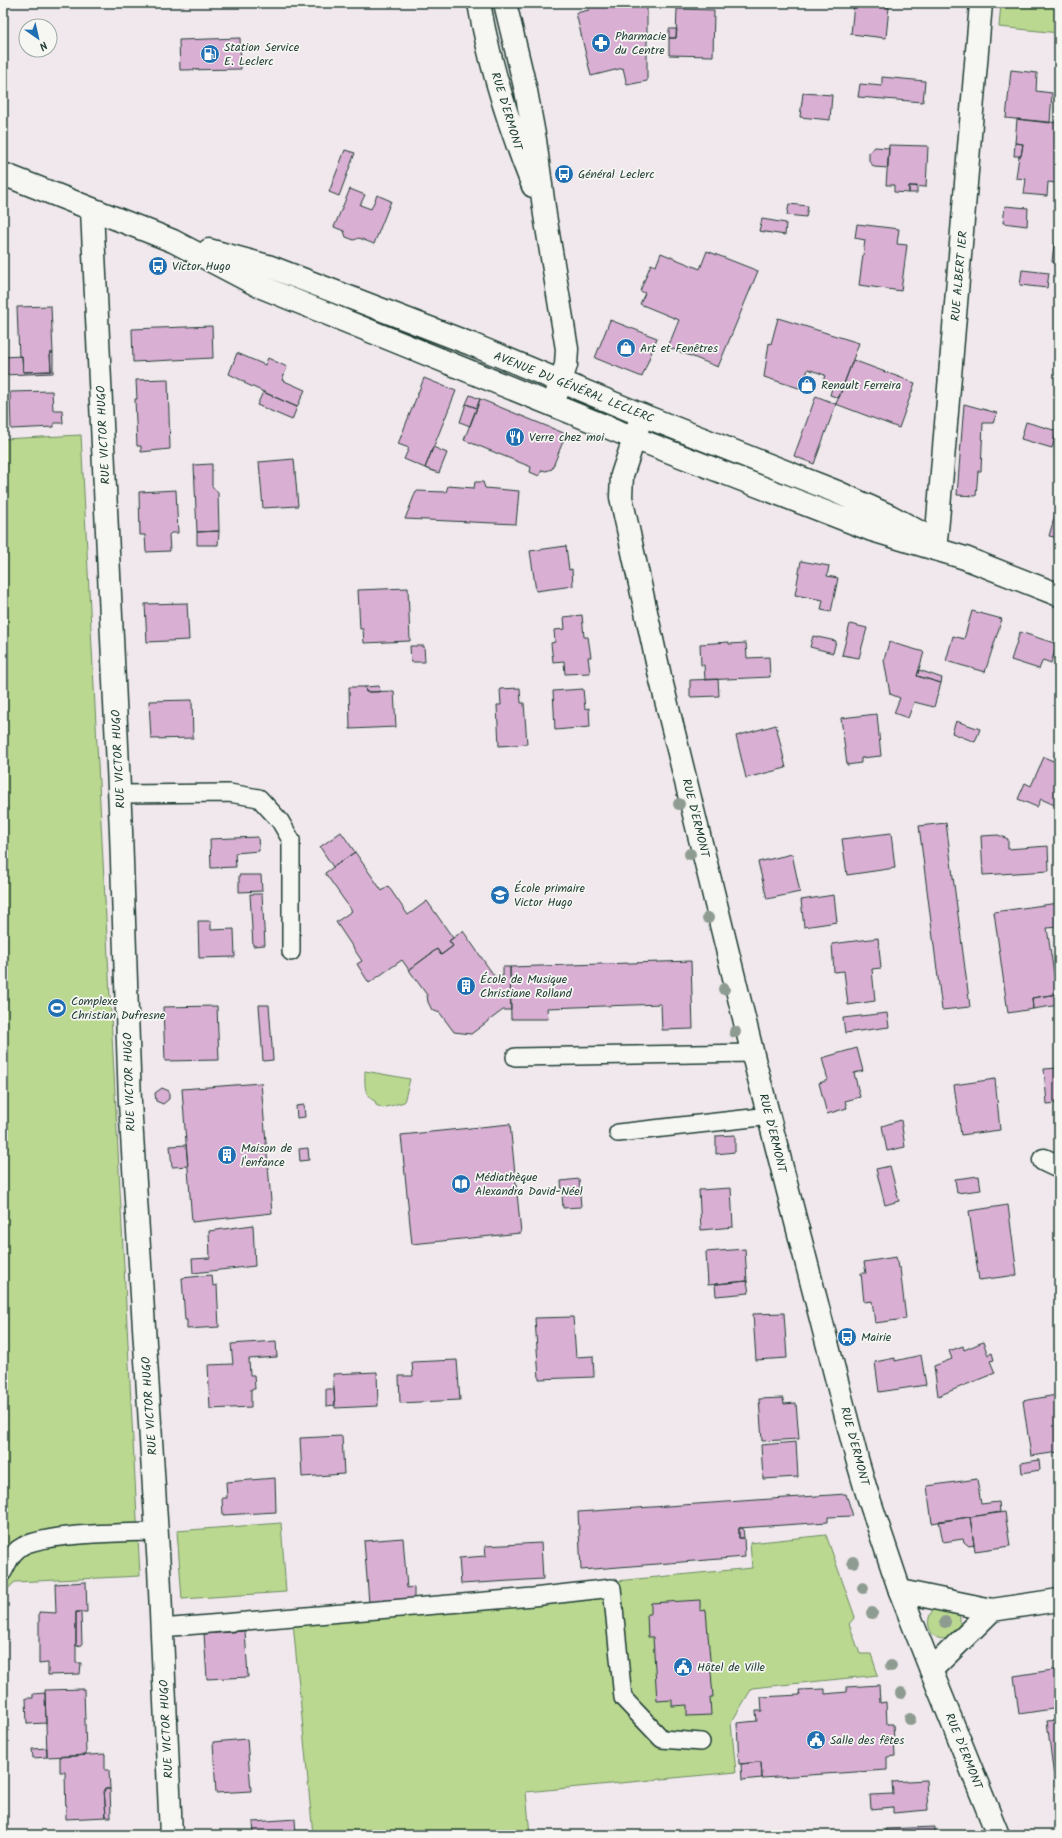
<svg xmlns="http://www.w3.org/2000/svg" width="1062" height="1838" font-family="Kalam,sans-serif">
<style>
.green{fill:#bad890;stroke:#6c8a62}
.building{fill:#daafd4;stroke:#1f3d34}
.lines{fill:none;stroke-linecap:round;stroke-linejoin:round}
.lane-casing{stroke:#1f3d34;stroke-width:20}
.street-casing{stroke:#1f3d34;stroke-width:25}
.secondary-casing{stroke:#1f3d34;stroke-width:25}
.primary-casing{stroke:#1f3d34;stroke-width:25}
.lane{stroke:#f6f6f2;stroke-width:17}
.street{stroke:#f6f6f2;stroke-width:22}
.secondary{stroke:#f6f6f2;stroke-width:22}
.primary{stroke:#f6f6f2;stroke-width:22}
.tree{fill:#8e9b91}
.labels{text-anchor:middle;stroke-width:3.5;stroke-linejoin:round;paint-order:stroke}
.poi-label{font-size:12px;fill:#1f3d34;stroke:#f6f6f2;text-anchor:start}
.street-label{font-size:12px;fill:#1f3d34;stroke:#f6f6f2}
</style>
<rect width="100%" height="100%" fill="#f0e8ec"/>
<filter id="ink" filterUnits="userSpaceOnUse"><feTurbulence type="fractalNoise" baseFrequency=".025" numOctaves="2"/><feDisplacementMap in="SourceGraphic" scale="8" xChannelSelector="R" yChannelSelector="G"/><feConvolveMatrix kernelMatrix="1 2 1 2 8 2 1 2 1" color-interpolation-filters="sRGB"/></filter>
<g filter="url(#ink)">
<!-- green -->
<path class="green" d="M1001 3H1059V33L999 27Z
M81 435 140 1576 15 1582 3 1593V439Z
M365 1071 410 1079 404 1102 383 1108 376 1105 375 1101C363 1096 365 1083 365 1071Z
M281 1523 286 1592 182 1599 177 1531Z
M826 1535 855 1617 849 1624 860 1654H871L878 1675 752 1688 731 1723 736 1772 526 1792 530 1834 313 1835 292 1612 752 1568 750 1543Z
M936 1607 957 1611 960 1617V1628C957 1631 954 1635 950 1637 932 1646 920 1620 936 1607Z"/>
<!-- building -->
<path class="building" d="M587 3H647V81L627 85 623 68 591 76 576 13 589 10Z
M854 4 889 7 886 38 851 34Z
M677 9 714 10 713 56 669 55V38H676Z
M669 29H677L676 38H669Z
M240 38 241 69 180 70 179 40Z
M1011 70 1037 73 1036 91 1052 93 1050 123 1006 118Z
M882 77 925 81 923 102 858 97 860 84 882 86Z
M803 93 832 95 830 120 800 117Z
M1017 119 1059 123V159L1056 183 1048 182 1047 196 1024 194 1026 179 1016 178 1019 156H1021L1023 144 1015 143Z
M1015 143 1023 144 1021 156H1014Z
M889 145 928 146 926 187 909 186V193L894 192V185H886Z
M875 147 889 148 888 168 874 167 869 161V152Z
M345 150 355 153 339 196 329 192Z
M909 186H917V193H909Z
M350 189 365 195 360 205 371 209 377 195 391 201 374 244 359 238 354 240 346 237 344 231 334 227Z
M789 204 808 206 806 217 787 215Z
M1005 206 1028 208 1027 226 1003 223Z
M762 219 786 223 785 235 759 231Z
M857 224 899 229 897 244 907 245 901 291 859 285 865 240 855 238Z
M1054 244H1059V262H1052Z
M707 251 758 271 718 367 668 347 679 320 640 304 645 293 640 291 651 264 656 266 661 253 700 269Z
M1022 270 1049 273 1047 288 1020 285Z
M51 306 53 353H50L51 371 23 372 22 356 19 357 17 307Z
M778 318 859 343 839 398 830 395 833 385 823 382 825 375 808 369 802 389 764 377 769 343 771 344Z
M610 320 657 338 642 377 595 358Z
M212 326 213 358 133 362 132 329Z
M50 353H53V373L3 375V357L22 356 23 372 51 371Z
M237 353 265 365 268 358 287 367 282 380 305 390 297 407 244 383 245 382 229 374Z
M853 360 915 383 899 428 836 404Z
M424 378 456 391 425 468 404 459 409 448 398 444Z
M168 379 170 449 141 452V446H137L135 399H137L136 380Z
M52 391 53 410H62L63 423H54V427L11 429 10 392Z
M263 392 297 407 292 420 257 405Z
M470 395 480 399 477 408 466 404Z
M816 396 836 404 814 464 794 456Z
M480 399 566 434 552 469 546 471 542 470 539 476 530 472 531 467 464 440Z
M466 404 477 408 470 426 460 422Z
M964 404 997 413 993 423H983L981 471H978L976 496 957 495Z
M1026 422 1057 431 1052 448 1021 439Z
M433 447 447 453 439 473 425 468Z
M294 459 298 506 263 508 259 462Z
M212 464V486L218 493 219 531 197 532 194 465Z
M475 482H483L485 488 519 491 516 524 405 519 416 491 446 492 448 486 474 488Z
M176 490 178 533H171L169 535 170 551 146 552 145 535H140L139 492Z
M1057 508 1059 509V538L1049 536Z
M219 531 218 545H197V532Z
M566 546 569 570 572 569 573 586 536 591 530 551Z
M801 561 829 566 827 576 838 578 831 612 821 610 823 600 795 595Z
M408 588 410 641 364 643 363 629H360L358 590Z
M187 603 189 640 147 642 145 604Z
M972 611 1002 619 985 672 946 661 953 636 964 639Z
M582 615 584 637H588L591 657H588L590 673 565 674 564 661 553 662 551 643 555 642 554 630 565 629 564 617Z
M850 624 867 628 859 658 842 655Z
M1020 632 1057 644 1051 663 1043 660 1039 669 1011 660Z
M813 636 836 641 833 653 810 647Z
M729 642V644L746 643 747 658 769 657 770 677 705 680 704 665H701L700 644Z
M889 642 924 652 917 676 941 683 934 707 914 702 908 718 894 713 900 698 890 694 884 660Z
M410 646H424L425 662H411Z
M919 670 942 678 941 683 917 676Z
M718 679 719 696 690 697V680Z
M379 686 380 692H366L365 687Z
M349 687H365L366 692 394 691 396 727 350 729Z
M520 688 521 703H524L527 744 499 746 497 705H501L500 689Z
M583 689 585 709 589 708 590 727 555 730 553 691Z
M192 700 193 738 151 739 149 701Z
M877 714 881 756 861 758V763L847 765 841 718Z
M956 721 980 729 975 742 952 733Z
M776 725 786 768 746 778 736 736Z
M1058 747 1059 807 1041 799 1037 807 1018 799 1025 783 1031 786 1044 757 1053 761Z
M946 823 970 1007 942 1010 919 826Z
M341 832 355 852 333 867 320 847Z
M891 833 895 868 847 875 842 839Z
M998 835 1008 839V849L1048 846 1049 871 983 875 981 836Z
M258 837 259 851 235 853 236 867 211 868 210 839Z
M355 852 382 891 388 886 408 915 427 901 453 938 449 941 453 946 441 955 437 949 409 970 402 960 369 983 357 964 362 961 336 922 352 911 325 873Z
M792 854 800 892 767 899 758 862Z
M239 875H261L262 891 239 892Z
M250 894H262L265 945 253 946Z
M834 895 837 922 804 927 801 900Z
M1058 903 1059 927 1047 928 1057 994 1032 998 1033 1009 1008 1013 994 912Z
M198 921H211V930L234 929 235 957 199 958Z
M463 931 495 977 503 976V967H510L511 1010H503L471 1034 454 1032 440 1013 432 1010 428 1002 427 995 409 970 437 949 441 955 453 946 449 941Z
M878 938 881 968 872 969 875 1001 848 1005 844 971 834 972 832 944Z
M691 961 693 1029 662 1030 661 1004 547 1008 548 1019H511L510 967Z
M1057 994 1059 1005 1033 1009 1032 998Z
M259 1005H269L273 1060 263 1061Z
M217 1006 219 1060 165 1061 163 1007Z
M887 1013 889 1027 845 1033 843 1018Z
M857 1048 863 1071 854 1073 860 1097 845 1101 847 1108 827 1114 819 1083 828 1080 822 1058Z
M1059 1068V1103L1047 1104 1044 1069Z
M995 1079 1000 1130 961 1135 954 1085Z
M261 1083 272 1213 192 1222 182 1089Z
M162 1088 169 1091V1099L163 1104 156 1101 155 1093Z
M304 1105 305 1117 297 1118 296 1106Z
M901 1120 905 1147 887 1151 882 1126Z
M510 1124 521 1233 412 1244 401 1135Z
M735 1135V1152L716 1154V1136Z
M186 1145 188 1166 172 1167 170 1146Z
M308 1148 309 1160 300 1161 299 1149Z
M890 1166 899 1201 885 1205 876 1169Z
M979 1176 981 1190 957 1193 955 1179Z
M579 1179 581 1207 563 1208 561 1181Z
M731 1188 733 1227 701 1230 699 1190Z
M1008 1205 1017 1275 979 1280 969 1211Z
M253 1225 255 1266 193 1273 192 1259 210 1258 209 1231Z
M745 1249 747 1281 708 1285 706 1252Z
M896 1257 898 1268H900L906 1319 875 1323 872 1301 864 1302 861 1273H866L864 1262Z
M212 1275 213 1286 217 1285 219 1327 187 1329V1320H185L182 1278Z
M747 1281 749 1293 716 1296 715 1284Z
M784 1313 787 1358 756 1360 753 1314Z
M573 1317 576 1357 593 1356 594 1377 539 1379 535 1318Z
M276 1341 277 1357 249 1359 250 1375H254L255 1389H251V1407L210 1409 208 1365 233 1364 231 1344Z
M983 1342 988 1355 992 1353 994 1360 990 1361 995 1373 938 1396 934 1366 952 1359 949 1351 963 1346 964 1350Z
M921 1355 926 1385 879 1392 875 1362 895 1358V1361Z
M457 1360 460 1400 400 1403 399 1376H413L412 1362Z
M377 1372 378 1406 335 1408 333 1374Z
M326 1389H334L335 1405 326 1406Z
M1056 1395 1059 1412V1452L1031 1456 1023 1401Z
M783 1398 784 1404 796 1403 799 1439 762 1441 759 1399Z
M342 1436 344 1474 302 1477 300 1438Z
M796 1442 798 1477 763 1479 761 1445Z
M1039 1460 1040 1470 1022 1473 1021 1463Z
M275 1478 276 1512 223 1515 222 1498H227L226 1482Z
M977 1479 981 1504 999 1502 1000 1512 932 1523 927 1486Z
M846 1494 853 1516 828 1517V1522L739 1528V1538H744L745 1557 581 1570 578 1512Z
M1005 1512 1010 1546 975 1551 970 1517Z
M970 1517 974 1545 969 1546 964 1542 963 1539 943 1542 939 1521Z
M739 1528H743L744 1538H739Z
M403 1538 407 1588 414 1587V1599L369 1603 364 1541Z
M541 1543 543 1579 461 1584 459 1558 486 1556 485 1546Z
M86 1582 87 1612H76V1663H81L80 1674 48 1675V1663L39 1664V1612L56 1613 55 1584Z
M700 1600V1611L706 1610 713 1697H710L711 1715 687 1716V1705L672 1706V1700L657 1701 653 1637H648L647 1614H651V1603Z
M76 1612H81L82 1645 76 1646Z
M245 1631 248 1677 207 1679 204 1634Z
M1059 1669V1708L1019 1714 1014 1676Z
M879 1685 880 1703 886 1702 887 1724H893L895 1756 887 1757V1770L762 1778 761 1762 739 1764 737 1723 757 1721 756 1711H762L761 1697 800 1695 799 1690 825 1689V1694L847 1692V1687Z
M84 1689 86 1755 47 1757 45 1690Z
M45 1693 46 1723 27 1724 26 1698H33V1694Z
M1059 1720V1818L1047 1721Z
M247 1739 251 1791 216 1793 213 1742Z
M47 1748V1757L33 1758 32 1749Z
M105 1754V1770H109L110 1789H104L106 1817 66 1819 65 1772H60V1757Z
M761 1762 762 1778 742 1780 741 1764Z
M926 1780 928 1810 893 1813V1807L871 1809 870 1795 893 1794 892 1782Z
M104 1789H110L111 1817H106Z
M295 1819 296 1835H254L253 1822Z
M935 1827V1835H886L885 1829Z"/>
<g class="lines">
<defs>
<path id="lane" d="M120 794 229 793 259 798 280 821 291 840V952
M515 1057 753 1053
M618 1133 770 1116
M3 1572C7 1565 10 1556 16 1551 33 1532 128 1533 157 1532
M161 1628 533 1597 612 1588 623 1698 662 1739 701 1742"/>
<path id="street" d="M92 210 121 831 130 1103 159 1568 171 1835
M935 549 938 520 981 3
M1044 1160 1059 1167
M900 1591 992 1610 1059 1600
M931 1670 992 1610"/>
<path id="secondary" d="M479 3C490 68 509 126 533 186
M505 3 526 91 535 140 545 215 567 349 566 365 553 405
M642 415 622 475 621 497 660 676 755 1063 857 1459 866 1490 900 1591 931 1670 998 1835"/>
<path id="primary" d="M3 174 173 241 259 286 634 438 872 530 965 558 1059 595
M209 250 268 266 471 344 642 415 837 492 890 516 932 539"/>
</defs>
<!-- lane casing -->
<use href="#lane" class="lane-casing"/>
<!-- street casing -->
<use href="#street" class="street-casing"/>
<!-- secondary casing -->
<use href="#secondary" class="secondary-casing"/>
<!-- primary casing -->
<use href="#primary" class="primary-casing"/>
<!-- lane -->
<use href="#lane" class="lane"/>
<!-- street -->
<use href="#street" class="street"/>
<!-- secondary -->
<use href="#secondary" class="secondary"/>
<!-- primary -->
<use href="#primary" class="primary"/>
</g>
<!-- trees -->
<g class="tree">
<circle cx="679" cy="804" r="6"/>
<circle cx="690" cy="854" r="6"/>
<circle cx="708" cy="918" r="6"/>
<circle cx="724" cy="989" r="6"/>
<circle cx="735" cy="1032" r="6"/>
<circle cx="853" cy="1562" r="6"/>
<circle cx="863" cy="1588" r="6"/>
<circle cx="872" cy="1613" r="6"/>
<circle cx="945" cy="1622" r="6"/>
<circle cx="891" cy="1666" r="6"/>
<circle cx="901" cy="1693" r="6"/>
<circle cx="910" cy="1719" r="6"/>
</g>
</g>
<!-- icons -->
<defs>
<symbol id="pharmacy-disc" viewBox="-11 -11 22 22"><circle r="9.5" fill="#1f6fb2" stroke="#f6f6f2"/><path d="M-2-6h4v4h4v4h-4v4h-4v-4h-4v-4h4Z" fill="#fff"/></symbol>
<symbol id="fuel-disc" viewBox="-11 -11 22 22"><circle r="9.5" fill="#1f6fb2" stroke="#f6f6f2"/><path d="M-5.5-6h7V0h2V4h1.3V-2.5L3-4.5l.8-.8L6-3V5H2.5V1h-1V6h-7ZM-4.2-4.7v3.2H.2V-4.7Z" fill="#fff"/></symbol>
<symbol id="bus-disc" viewBox="-11 -11 22 22"><circle r="9.5" fill="#1f6fb2" stroke="#f6f6f2"/><path d="M-5-6H5V4H4V6H2V4H-2V6H-4V4H-5ZM-3.5-4V0h7V-4ZM-3.5 1.2v1.5H-2V1.2ZM2 1.2v1.5H3.5V1.2Z" fill="#fff"/></symbol>
<symbol id="shop-disc" viewBox="-11 -11 22 22"><circle r="9.5" fill="#1f6fb2" stroke="#f6f6f2"/><path d="M-5-2.5h2.3a2.7 3.5 0 0 1 5.4 0H5L5.5 6h-11ZM-1.5-2.5h3a1.5 2.3 0 0 0-3 0Z" fill="#fff"/></symbol>
<symbol id="restaurant-disc" viewBox="-11 -11 22 22"><circle r="9.5" fill="#1f6fb2" stroke="#f6f6f2"/><path d="M-5-6h1v4h1v-4h1v4h1v-4h1v5L-1.5 .5V6h-2V.5L-5-1ZM5-6V6H3V1.5H1.5Q1.5-4 5-6Z" fill="#fff"/></symbol>
<symbol id="school-disc" viewBox="-11 -11 22 22"><circle r="9.5" fill="#1f6fb2" stroke="#f6f6f2"/><path d="M0-5L7-2L0 1L-7-2ZM-4 1L0 2.5L4 1V4Q0 6-4 4Z" fill="#fff"/></symbol>
<symbol id="building-disc" viewBox="-11 -11 22 22"><circle r="9.5" fill="#1f6fb2" stroke="#f6f6f2"/><path d="M-4-6H4V6H1V3H-1V6H-4ZM-2.5-4.3h1.7v1.8h-1.7ZM.8-4.3h1.7v1.8H.8ZM-2.5-1h1.7V.8h-1.7ZM.8-1h1.7V.8H.8Z" fill="#fff"/></symbol>
<symbol id="stadium-disc" viewBox="-11 -11 22 22"><circle r="9.5" fill="#1f6fb2" stroke="#f6f6f2"/><path d="M0-5a6.5 5 0 1 0 0 10a6.5 5 0 1 0 0-10ZM-3.5-1.8h7v3.6h-7Z" fill="#fff"/></symbol>
<symbol id="library-disc" viewBox="-11 -11 22 22"><circle r="9.5" fill="#1f6fb2" stroke="#f6f6f2"/><path d="M-6-4Q-3-5.5-.7-3.5V5Q-3 3-6 4ZM6-4Q3-5.5 .7-3.5V5Q3 3 6 4Z" fill="#fff"/></symbol>
<symbol id="civic-disc" viewBox="-11 -11 22 22"><circle r="9.5" fill="#1f6fb2" stroke="#f6f6f2"/><path d="M-.6-6.5H3V-4.5H.6V-3L4-1V1h2V6H-6V1h2V-1L-.6-3ZM-1.2 2.5V6h2.4V2.5Z" fill="#fff"/></symbol>
</defs>
<g fill-rule="evenodd">
<use href="#pharmacy-disc" x="590" y="32" width="22" height="22"/>
<use href="#fuel-disc" x="199" y="43" width="22" height="22"/>
<use href="#bus-disc" x="553" y="163" width="22" height="22"/>
<use href="#bus-disc" x="147" y="255" width="22" height="22"/>
<use href="#shop-disc" x="615" y="337" width="22" height="22"/>
<use href="#shop-disc" x="796" y="374" width="22" height="22"/>
<use href="#restaurant-disc" x="504" y="426" width="22" height="22"/>
<use href="#school-disc" x="489" y="884" width="22" height="22"/>
<use href="#building-disc" x="455" y="975" width="22" height="22"/>
<use href="#stadium-disc" x="46" y="997" width="22" height="22"/>
<use href="#building-disc" x="216" y="1144" width="22" height="22"/>
<use href="#library-disc" x="450" y="1173" width="22" height="22"/>
<use href="#bus-disc" x="836" y="1326" width="22" height="22"/>
<use href="#civic-disc" x="672" y="1656" width="22" height="22"/>
<use href="#civic-disc" x="805" y="1729" width="22" height="22"/>
</g>
<g class="labels">
<!-- poi labels -->
<g class="poi-label">
<text x="615" y="40">Pharmacie<tspan x="615" dy="14">du Centre</tspan></text>
<text x="224" y="51">Station Service<tspan x="224" dy="14">E. Leclerc</tspan></text>
<text x="578" y="178">Général Leclerc</text>
<text x="172" y="270">Victor Hugo</text>
<text x="640" y="352">Art et Fenêtres</text>
<text x="821" y="389">Renault Ferreira</text>
<text x="529" y="441">Verre chez moi</text>
<text x="514" y="892">École primaire<tspan x="514" dy="14">Victor Hugo</tspan></text>
<text x="480" y="983">École de Musique<tspan x="480" dy="14">Christiane Rolland</tspan></text>
<text x="71" y="1005">Complexe<tspan x="71" dy="14">Christian Dufresne</tspan></text>
<text x="241" y="1152">Maison de<tspan x="241" dy="14">l'enfance</tspan></text>
<text x="475" y="1181">Médiathèque<tspan x="475" dy="14">Alexandra David-Néel</tspan></text>
<text x="861" y="1341">Mairie</text>
<text x="697" y="1671">Hôtel de Ville</text>
<text x="830" y="1744">Salle des fêtes</text>
</g>
<!-- street labels -->
<g class="street-label">
<text transform="translate(507 111) rotate(73)" y="4">RUE D'ERMONT</text>
<text transform="translate(959 276) rotate(-85)" y="4">RUE ALBERT 1ER</text>
<text transform="translate(574 387) rotate(22)" y="4">AVENUE DU GÉNÉRAL LECLERC</text>
<text transform="translate(103 435) rotate(-93)" y="4">RUE VICTOR HUGO</text>
<text transform="translate(118 759) rotate(-93)" y="4">RUE VICTOR HUGO</text>
<text transform="translate(696 818) rotate(76)" y="4">RUE D'ERMONT</text>
<text transform="translate(129 1082) rotate(-92)" y="4">RUE VICTOR HUGO</text>
<text transform="translate(773 1133) rotate(76)" y="4">RUE D'ERMONT</text>
<text transform="translate(149 1406) rotate(-94)" y="4">RUE VICTOR HUGO</text>
<text transform="translate(855 1446) rotate(75)" y="4">RUE D'ERMONT</text>
<text transform="translate(166 1729) rotate(-93)" y="4">RUE VICTOR HUGO</text>
<text transform="translate(964 1751) rotate(68)" y="4">RUE D'ERMONT</text>
</g>
</g>
<!-- margin -->
<rect width="1062" height="1838" fill="none" stroke="#f6f6f2" stroke-width="16"/>
<rect x="8" y="8" width="1046" height="1822" fill="none" stroke="#1f3d34" stroke-width="1.5" filter="url(#ink)"/>
<!-- north arrow -->
<g transform="translate(38 38) rotate(146)"><circle r="19" fill="#f6f6f2" stroke="#a0aca6"/>
<path d="M0-3L7 15L0 10L-7 15Z" fill="#1f6fb2"/>
<text y="-6" font-size="11" font-weight="bold" text-anchor="middle" fill="#1f3d34">N</text>
</g>
</svg>
